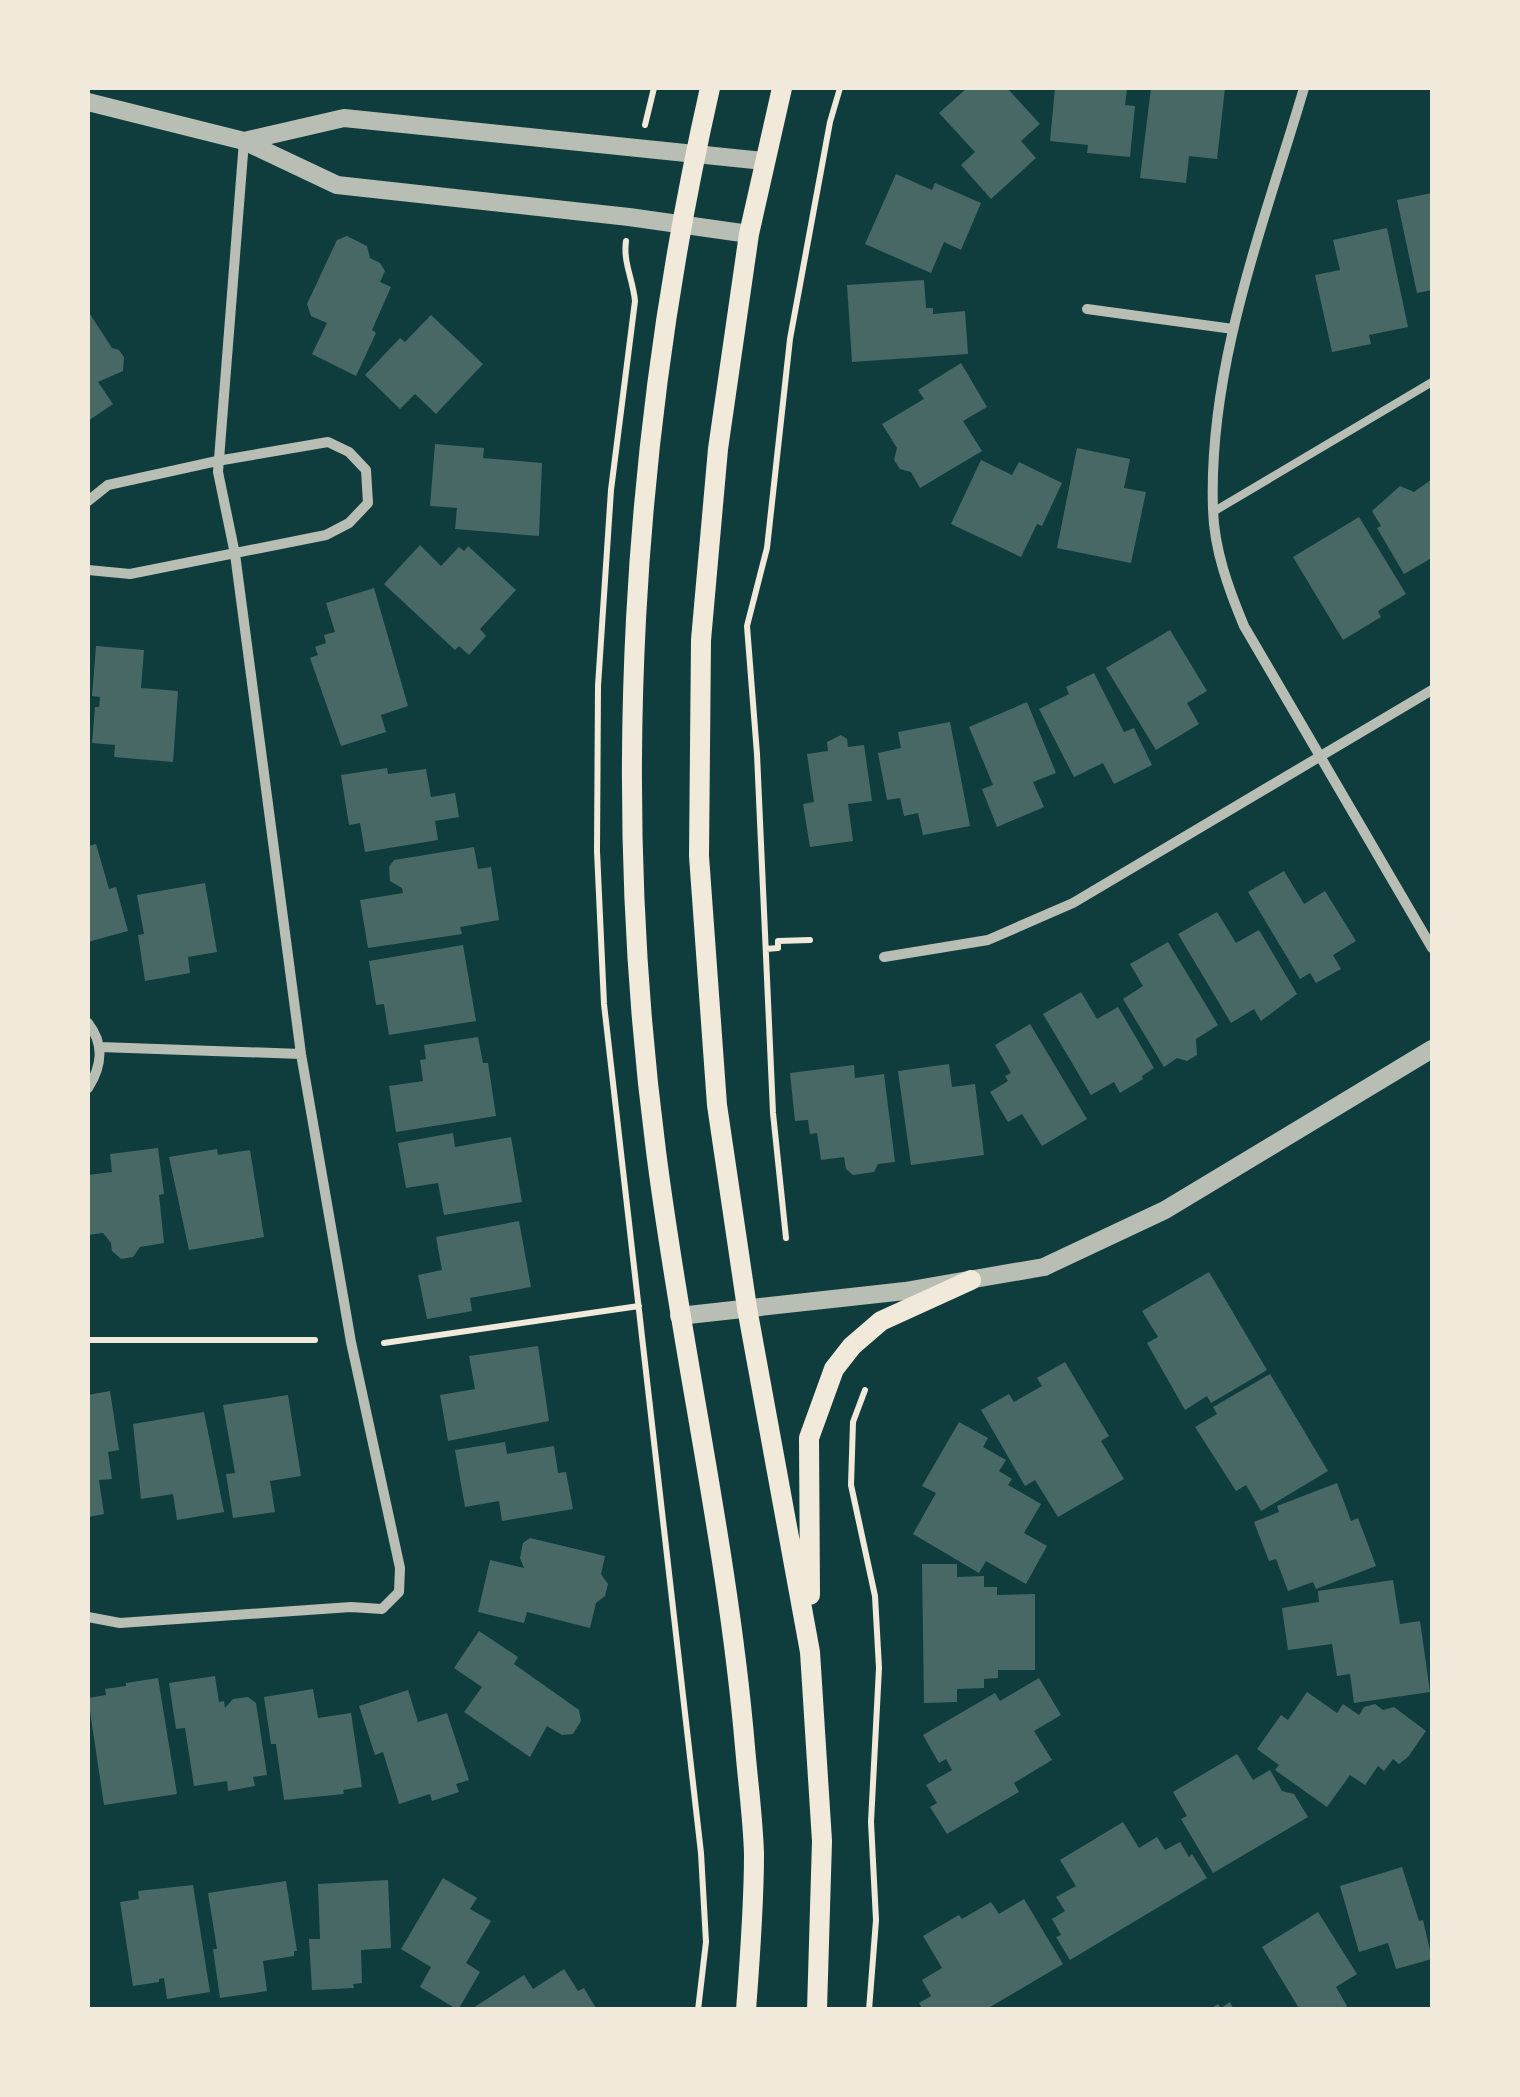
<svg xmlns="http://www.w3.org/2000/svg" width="1520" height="2097" font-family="'Archivo Narrow',sans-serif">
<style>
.building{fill:#486865}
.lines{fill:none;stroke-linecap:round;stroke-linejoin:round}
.path{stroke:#f1e9da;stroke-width:6}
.service{stroke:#b8beb3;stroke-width:8}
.minor{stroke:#b8beb3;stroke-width:10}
.tertiary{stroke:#b8beb3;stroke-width:18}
.secondary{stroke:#f1e9da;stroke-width:20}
</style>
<rect width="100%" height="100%" fill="#0f3d3e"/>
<!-- building -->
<path class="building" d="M967 88H1007L1040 124 1021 141 1036 158 991 199 961 165 975 152 939 113Z
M1055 88 1127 89 1125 105 1135 106 1130 157 1087 153 1088 145 1050 141Z
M1151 88H1225L1217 159 1189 156 1186 183 1140 178Z
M896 174 932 190 935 183 981 203 961 250 944 242 931 273 865 244Z
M1432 193V290L1417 293 1397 200Z
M1387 228 1408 327 1369 335 1371 344 1332 352 1315 275 1340 270 1333 240Z
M347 236 367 246 370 258 380 263 385 271 380 282 391 287 372 330 376 333 356 376 312 354 327 323 311 316 307 304 337 240Z
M924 280 926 308H933V314L965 311 968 354 852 362 847 285Z
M88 311 112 348 119 350 124 357 123 371 98 382 113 404 88 421Z
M431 315 483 364 436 414 415 394 400 409 365 375 400 338 405 342Z
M961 363 987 407 963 421 982 451 920 488 911 472 900 469 894 460 897 448 882 424 924 399 918 390Z
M435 444 484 448 483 458 542 463 539 536 455 529 457 508 430 506Z
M1077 448 1130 459 1124 488 1146 492 1131 563 1057 548Z
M981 460 1012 475 1019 462 1062 483 1042 526 1037 524 1021 557 951 524Z
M1432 479V564L1430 559 1404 574 1377 528 1381 526 1372 511 1400 486 1414 492Z
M1359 517 1406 594 1378 611 1381 617 1343 640 1293 557Z
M420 545 441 566 459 547 464 551 468 546 516 590 480 629 486 636 469 655 459 646 455 650 384 584Z
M374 588 408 706 381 715 386 732 341 746 310 658 318 655 315 647 326 643 324 635 335 632 326 603Z
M1170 630 1207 691 1187 703 1199 724 1156 750 1106 668Z
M96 646 144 650 141 688 178 691 173 762 114 757 115 745 92 743 95 707H99L100 697 92 696Z
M1094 673 1124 732 1134 728 1152 765 1114 784 1103 763 1074 777 1039 709 1069 694 1066 687Z
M1027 702 1056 773 1033 782 1044 807 997 827 982 789 993 785 969 727Z
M950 722 970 826 923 835 918 813 904 816 900 798 887 800 878 753 901 748 898 732Z
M841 735 847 739 848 747 864 745 872 801 848 804 853 841 810 847 803 804 814 802 807 754 828 751 827 742Z
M387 768 388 774 426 769 431 797 455 793 459 817 435 821 438 840 365 852 360 823 349 825 341 775Z
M96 844 109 889 116 887 128 931 88 942V846Z
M474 847 478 869 491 867 499 920 460 927 462 934 368 948 360 900 403 893 402 888 390 881 389 867 394 860Z
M1284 871 1304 904 1325 891 1356 941 1333 955 1341 969 1316 983 1310 973 1300 979 1248 892Z
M205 883 217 952 188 957 190 973 145 981 138 935 144 934 137 895Z
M1217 912 1236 943 1259 930 1297 994 1261 1021 1254 1009 1231 1023 1178 934Z
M1168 942 1218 1025 1196 1039 1197 1055 1187 1061 1177 1058 1164 1067 1123 999 1143 986 1130 964Z
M463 945 476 1021 389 1035 384 1004 376 1005 369 961Z
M1081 992 1097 1019 1118 1007 1154 1068 1142 1076 1143 1079 1120 1093 1114 1082 1091 1095 1043 1014Z
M1030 1024 1087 1119 1042 1146 1022 1114 1008 1122 990 1092 1008 1081 1005 1076 1011 1073 995 1045Z
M478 1037 483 1063H488L496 1116 396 1132 389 1086 423 1081 420 1060 426 1059 424 1045Z
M949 1064 952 1087 975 1084 984 1155 911 1165 898 1071Z
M854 1065 855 1078 884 1074 895 1162 878 1164 874 1172 853 1175 846 1169 844 1157 821 1160 817 1133 810 1134 808 1120 795 1121 790 1073Z
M453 1133 455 1147 511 1137 522 1202 444 1215 438 1183 406 1188 398 1143Z
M158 1148 164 1194 159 1195 164 1243 140 1247 133 1257 121 1259 112 1251 111 1243 103 1233 88 1235V1175L112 1172 110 1154Z
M217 1149 218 1155 250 1150 264 1237 189 1250 169 1157Z
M519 1221 531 1287 470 1298 472 1311 427 1319 418 1275 442 1270 436 1237Z
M1209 1272 1267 1370 1211 1403 1207 1396 1185 1410 1147 1343 1158 1337 1142 1311Z
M538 1346 549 1421 448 1441 440 1395 475 1389 469 1356Z
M1065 1362 1109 1436 1101 1441 1124 1479 1058 1517 1035 1480 1025 1486 981 1410 1009 1394 1014 1402 1042 1386 1037 1378Z
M1270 1374 1328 1471 1261 1511 1246 1485 1236 1491 1195 1427 1217 1414 1213 1407Z
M110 1391 119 1450 108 1452 112 1479 99 1480 104 1514 88 1517V1395Z
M288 1395 301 1476 270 1481 275 1512 233 1518 226 1474 235 1473 223 1405Z
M204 1412 224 1512 177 1520 173 1494 141 1499 133 1424Z
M959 1422 988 1438 983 1447 1006 1460 999 1471 1012 1479 1008 1485 1041 1504 1024 1533 1047 1546 1026 1584 986 1561 979 1573 913 1534 936 1493 922 1486Z
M505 1442 507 1454 554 1446 558 1473 566 1472 573 1509 502 1521 499 1501 465 1507 455 1450Z
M1337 1483 1351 1521 1358 1518 1376 1566 1316 1589 1313 1582 1288 1591 1276 1559 1269 1561 1254 1522 1279 1512 1277 1506Z
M530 1538 605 1556 601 1574 608 1584 605 1596 596 1603 590 1628 527 1612 524 1623 478 1612 490 1560 524 1568 520 1558 523 1543Z
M922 1564H957V1577L984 1576V1587H997V1595L1035 1594V1670H998V1678L984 1679V1688L957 1689V1702L924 1703Z
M1393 1580 1400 1624 1420 1621 1430 1692 1354 1703 1350 1674 1337 1676 1332 1644 1288 1650 1282 1608 1319 1602 1318 1591Z
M479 1631 518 1657 514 1664 579 1710 581 1721 573 1734 562 1735 547 1726 530 1757 464 1712 482 1687 454 1668Z
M215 1676 219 1702 224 1701 225 1708 233 1699 248 1697 256 1703 267 1775 253 1777 255 1786 228 1791 227 1781 194 1786 185 1728 176 1729 169 1683Z
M158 1678 177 1794 104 1805 88 1698 106 1695 105 1689 126 1686V1683Z
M1039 1678 1061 1715 1034 1731 1052 1760 1014 1783 1019 1792 947 1834 930 1807 937 1803 926 1785 952 1770 946 1759 939 1763 923 1735 995 1693 1000 1701Z
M313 1689 318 1718 351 1713 362 1787 343 1790 344 1794 284 1800 276 1744H271L264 1697Z
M408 1690 418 1722 447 1713 469 1780 456 1784 459 1792 432 1801 430 1794 399 1804 383 1752 375 1755 359 1706Z
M1307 1692 1337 1713 1343 1704 1359 1715 1364 1707 1375 1704 1383 1710 1394 1707 1426 1731 1408 1757 1399 1764 1393 1759 1384 1771 1378 1766 1365 1785 1350 1775 1327 1807 1275 1770 1279 1765 1257 1749 1281 1715 1288 1720Z
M1237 1754 1253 1780 1270 1770 1282 1791 1294 1794 1308 1817 1213 1873 1181 1819 1187 1816 1173 1792Z
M1123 1822 1139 1848 1157 1837 1165 1850 1180 1842 1189 1857 1192 1854 1207 1878 1070 1960 1056 1937 1061 1935 1052 1919 1065 1911 1056 1897 1076 1886 1060 1860Z
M1402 1867 1419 1921 1423 1920 1432 1959 1396 1969 1388 1943 1359 1952 1340 1886Z
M443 1878 477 1898 470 1909 491 1921 466 1963 480 1972 458 2010 420 1987 431 1967 401 1949Z
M388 1880 391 1948 361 1950 362 1983 353 1984 354 1988 312 1990 309 1939H320L318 1884Z
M286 1881 297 1951H294V1956L263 1961 267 1991 220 1998 213 1949H217L208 1893Z
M193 1885 210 1992 167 1999 164 1978 159 1979V1982L133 1986 120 1902 139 1899 138 1891Z
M1024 1899 1063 1964 985 2010H923L919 2003 931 1996 922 1980 942 1968 923 1936 959 1915 962 1919 991 1902 999 1914Z
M1318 1912 1357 1974 1336 1987 1347 2006 1342 2010H1300L1262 1947Z
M564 1969 578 1991 584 1988 597 2010H470L524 1975 533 1989Z
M1230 2002 1234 2010H1208L1218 2004 1221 2008Z"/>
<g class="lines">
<!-- path -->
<path class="path" d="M645 125 654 88
M626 241C623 263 633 279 635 301L611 490 598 686 597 851 604 1004 701 1853 706 1942 698 2010
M766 949 778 948V941L810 940
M786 1238 773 1113 757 754 747 626 767 548 790 339 830 122 840 88
M88 1340H315
M384 1343 639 1306
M865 1390 853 1422 851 1485 875 1596 879 1668 871 1822 876 1920 869 2010"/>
<!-- service -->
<path class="service" d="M1213 512 1432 382"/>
<!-- minor -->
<path class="minor" d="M1304 88C1264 224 1208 365 1213 509 1214 550 1229 590 1244 626L1432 948
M1087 309 1233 329
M88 501 108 485 217 461 328 442 349 452 366 470 368 503 349 523 326 535 130 574 88 570
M884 957 988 940 1073 903 1432 690
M88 1023C105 1045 102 1066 88 1088
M100 1047 301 1054
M88 1617 120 1623 351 1607 382 1609 399 1592 400 1568 351 1342 301 1054 235 554 218 472 244 141"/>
<!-- tertiary -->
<path class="tertiary" d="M88 102 244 141 337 185 629 217 749 234
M244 141 344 118 764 161
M679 1316 905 1291 1044 1267 1165 1210 1432 1049"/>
<!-- secondary -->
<path class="secondary" d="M710 88C631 435 610 797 656 1151 681 1350 728 1547 745 1747 748 1783 753 1819 754 1854 754 1905 750 1958 746 2010
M782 88 749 234 718 449 701 640 699 856 717 1105 747 1308 810 1652 822 1841 817 2010
M810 1595 809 1438 834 1369 852 1346 881 1321 971 1280"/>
</g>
<!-- border -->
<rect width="1520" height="2097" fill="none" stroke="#f1e9da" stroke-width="180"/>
</svg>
